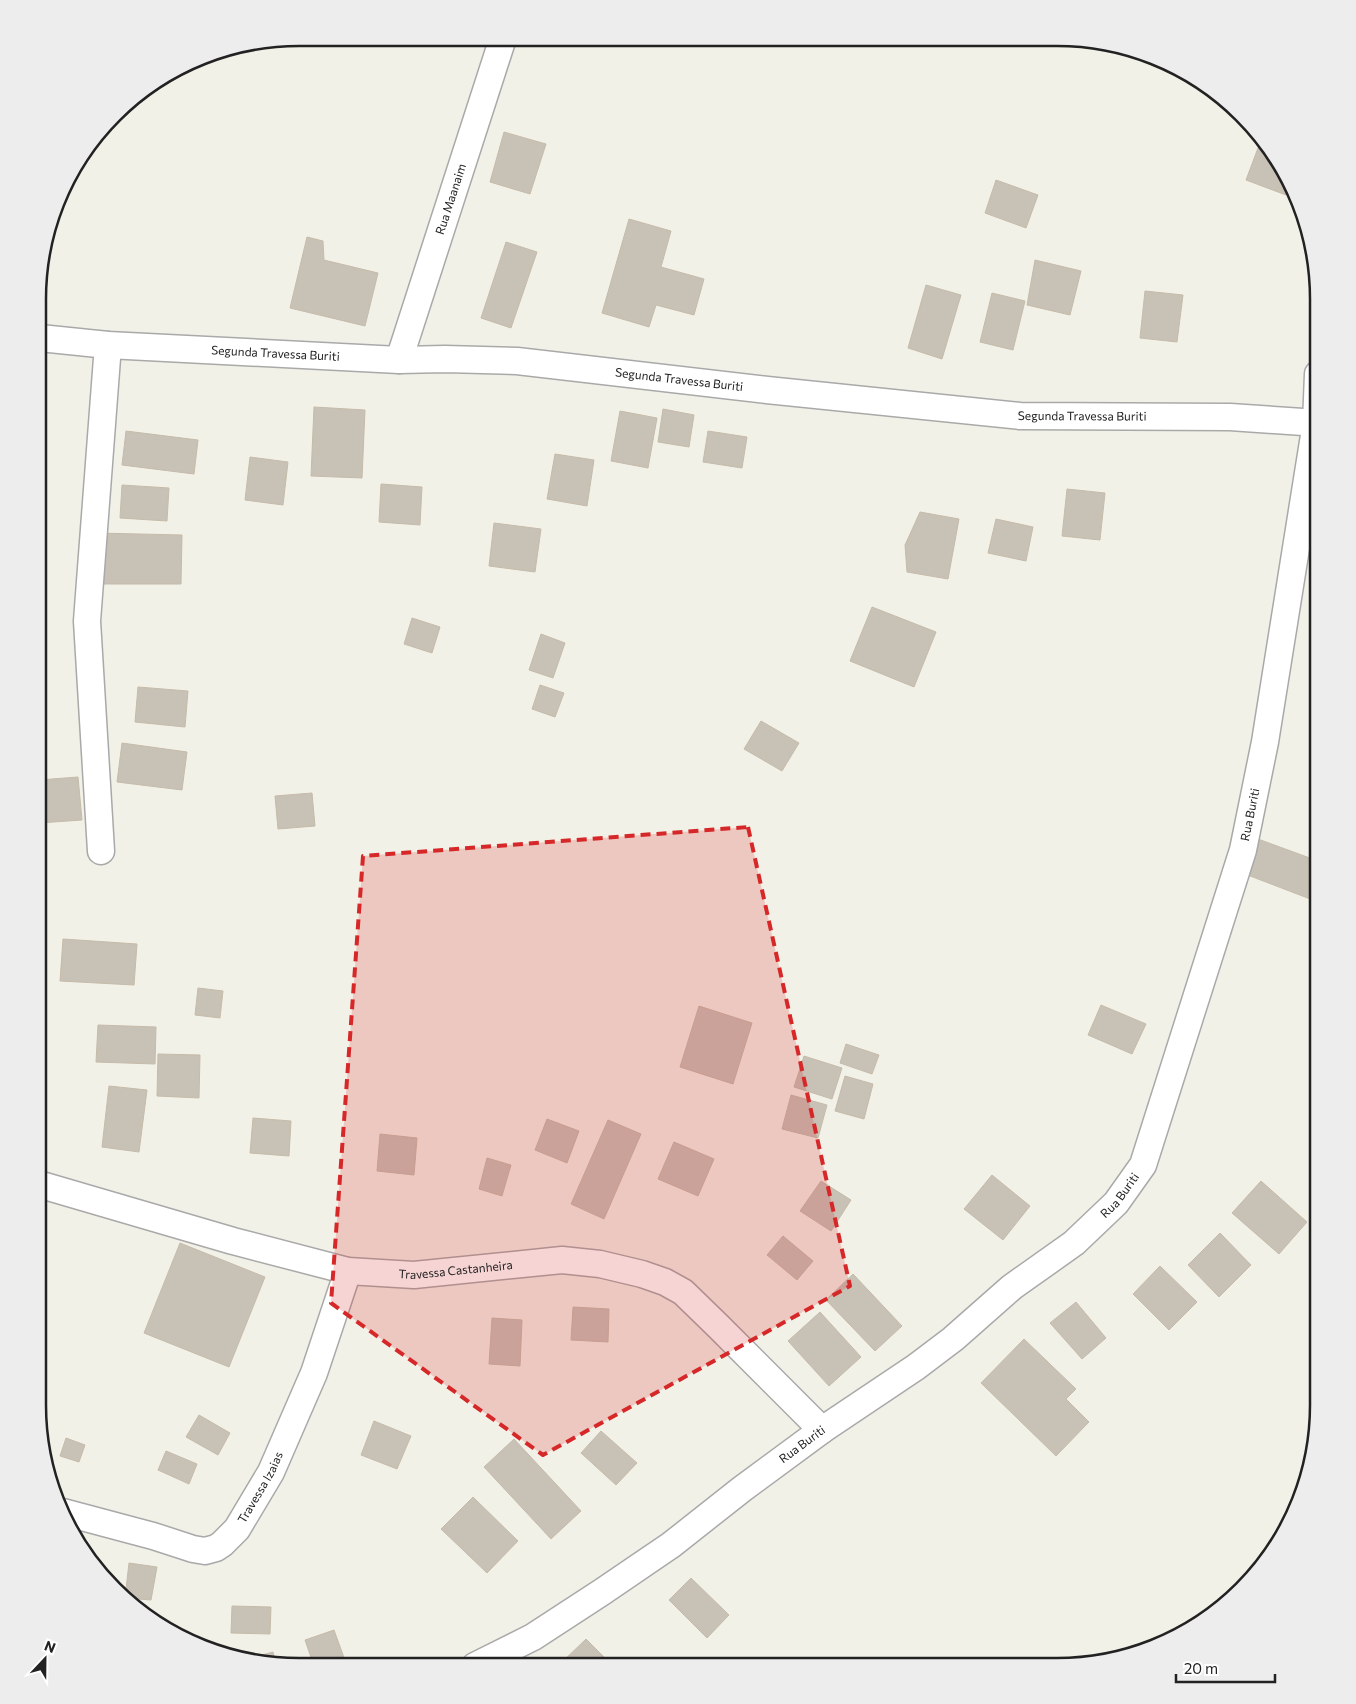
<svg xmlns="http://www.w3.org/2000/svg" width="1356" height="1704" font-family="Commissioner,sans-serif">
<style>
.building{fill:#c8c1b6;stroke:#c6bba9}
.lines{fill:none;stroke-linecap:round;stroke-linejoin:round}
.minor-casing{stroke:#a9a9a9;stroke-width:29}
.minor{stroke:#fff;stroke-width:26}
.marked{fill:#d62828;fill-opacity:0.2;stroke:#d62828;stroke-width:4;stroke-dasharray:10 6;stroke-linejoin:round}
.labels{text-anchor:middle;stroke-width:4.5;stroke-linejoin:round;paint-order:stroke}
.street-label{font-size:12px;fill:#222;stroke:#fff}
.rim{fill:none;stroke:#222;stroke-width:2.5}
</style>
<rect width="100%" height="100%" fill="#f2f1e8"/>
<!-- building -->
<path class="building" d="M714 39H735L733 45Z
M504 132 546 144 530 194 490 182Z
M1258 148 1273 153 1284 168 1290 184 1286 195 1246 180Z
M996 180 1038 195 1026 228 985 213Z
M629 219 671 231 661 267 704 279 694 315 656 305 649 327 602 313Z
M307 237 323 241 324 260 378 273 365 326 290 308Z
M506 242 537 252 511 328 481 318Z
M1035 260 1081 271 1070 315 1027 305Z
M926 285 961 295 942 359 908 348Z
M1145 291 1183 295 1177 342 1140 338Z
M992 293 1025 301 1013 350 980 342Z
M40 398H41L44 428 39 429Z
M314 407 365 410 362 478 311 476Z
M663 409 694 415 689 447 658 442Z
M620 411 657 418 648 468 611 461Z
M126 431 198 440 194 474 122 465Z
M708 431 747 437 742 468 703 462Z
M555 454 594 460 587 506 547 499Z
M250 457 288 462 283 505 245 500Z
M381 484 422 487 420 525 379 522Z
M122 485 169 488 167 521 120 518Z
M1067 489 1105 493 1100 540 1062 536Z
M920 512 959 519 948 579 907 572 905 545Z
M996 519 1033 527 1026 561 988 553Z
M494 523 541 529 535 572 489 566Z
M97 533 182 535 181 584H97Z
M39 591 45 593 39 612Z
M872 607 936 632 914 687 850 661Z
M412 618 440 627 432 653 404 644Z
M541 634 565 643 553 678 529 670Z
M540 685 564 693 555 717 532 709Z
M138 687 188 691 185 727 135 722Z
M761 721 799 743 782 771 744 749Z
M122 743 187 752 182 790 117 782Z
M78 777 82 820 39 823V780Z
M312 793 315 826 278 829 275 796Z
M1258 839 1318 861V902L1245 874Z
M63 939 137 944 134 985 60 981Z
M198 988 223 991 220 1018 195 1015Z
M1101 1005 1146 1024 1132 1054 1088 1035Z
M699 1006 752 1023 733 1084 680 1067Z
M98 1025 156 1027 155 1064 96 1062Z
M846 1044 879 1055 872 1074 840 1063Z
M158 1054 200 1055 199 1098 157 1096Z
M804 1056 842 1068 832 1099 794 1087Z
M845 1076 873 1084 864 1119 835 1111Z
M109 1086 147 1090 139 1152 102 1147Z
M791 1095 827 1105 818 1138 782 1129Z
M253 1118 291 1121 289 1156 250 1153Z
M547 1119 579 1131 567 1163 535 1150Z
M608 1120 641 1134 604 1219 571 1204Z
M380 1134 417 1138 414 1175 377 1171Z
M674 1142 714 1159 698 1196 658 1179Z
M487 1158 511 1165 502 1196 479 1189Z
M992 1175 1030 1206 1003 1240 964 1209Z
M821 1181 851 1200 831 1231 800 1211Z
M1261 1181 1307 1222 1279 1254 1232 1213Z
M1220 1233 1251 1265 1219 1297 1188 1265Z
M783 1236 813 1261 797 1280 767 1255Z
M180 1243 265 1277 229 1367 144 1333Z
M1160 1266 1197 1302 1169 1330 1133 1294Z
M853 1274 902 1326 875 1351 826 1300Z
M1076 1302 1106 1338 1082 1359 1050 1323Z
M573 1307 609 1309 608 1342 571 1340Z
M820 1312 861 1357 829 1386 788 1341Z
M492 1318 522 1320 520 1366 489 1364Z
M1024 1339 1076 1389 1066 1399 1089 1422 1056 1456 981 1383Z
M199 1415 230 1433 218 1455 186 1437Z
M374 1421 411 1436 397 1469 361 1455Z
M601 1431 637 1463 616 1485 581 1453Z
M66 1438 85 1445 79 1462 60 1456Z
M514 1439 581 1511 551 1539 484 1467Z
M166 1451 197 1464 189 1484 158 1470Z
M473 1497 518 1541 487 1573 441 1529Z
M129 1563 157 1567 151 1600 125 1598Z
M691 1578 729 1615 707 1638 669 1600Z
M232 1606 271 1607 270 1634 231 1633Z
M334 1630 347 1666H314L305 1640Z
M586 1639 613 1666H558Z
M273 1652 276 1665 252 1660 251 1658Z"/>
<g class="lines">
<defs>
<g id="minor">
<path id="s1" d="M40 338 108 345 399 360 445 359 517 361 767 390 1020 416 1230 417 1318 423"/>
<path id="s2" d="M399 360 503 38"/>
<path d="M101 851 87 621 108 345"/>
<path id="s3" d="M38 1184 233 1241 348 1271 414 1275 562 1260 600 1264 642 1274 665 1282 683 1292 718 1326 822 1430"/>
<path id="s4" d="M63 1512 153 1536 193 1549 205 1551 216 1548 222 1544 237 1529 271 1472 314 1373 348 1271"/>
<path id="s5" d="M475 1666 533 1637 602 1592 671 1545 742 1489 822 1430 916 1367 953 1339 1012 1287 1074 1243 1116 1203 1143 1165 1243 850 1265 742 1316 423 1318 374"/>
</g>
</defs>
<!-- minor casing -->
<use href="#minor" class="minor-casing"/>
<!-- minor -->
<use href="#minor" class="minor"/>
</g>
<!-- marked area -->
<path class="marked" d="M748 827 850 1286 543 1455 331 1303 363 856Z"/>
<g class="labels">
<!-- street labels -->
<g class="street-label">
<text dy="4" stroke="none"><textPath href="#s2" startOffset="169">Rua Maanaim</textPath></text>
<text dy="4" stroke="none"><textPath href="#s1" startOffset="236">Segunda Travessa Buriti</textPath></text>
<text dy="4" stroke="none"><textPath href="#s1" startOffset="641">Segunda Travessa Buriti</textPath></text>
<text dy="4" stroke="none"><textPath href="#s1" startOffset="1046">Segunda Travessa Buriti</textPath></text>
<text dy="4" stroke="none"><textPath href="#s5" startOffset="1206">Rua Buriti</textPath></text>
<text dy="4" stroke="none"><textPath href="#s5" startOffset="801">Rua Buriti</textPath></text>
<text dy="4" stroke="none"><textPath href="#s3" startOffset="430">Travessa Castanheira</textPath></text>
<text dy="4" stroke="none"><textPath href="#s5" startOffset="396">Rua Buriti</textPath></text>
<text dy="4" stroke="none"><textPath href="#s4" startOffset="235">Travessa Izaias</textPath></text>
</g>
</g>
<!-- crop -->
<path d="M0 0H1356V1704H0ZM299 46H1057A253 253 0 0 1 1310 299V1405A253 253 0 0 1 1057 1658H299A253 253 0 0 1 46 1405V299A253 253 0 0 1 299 46Z" fill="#ededed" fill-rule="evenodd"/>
<path class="rim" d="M299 46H1057A253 253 0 0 1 1310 299V1405A253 253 0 0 1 1057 1658H299A253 253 0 0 1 46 1405V299A253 253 0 0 1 299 46Z"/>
<!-- north arrow -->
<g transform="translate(45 1659) rotate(22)" stroke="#ffffff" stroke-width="4" paint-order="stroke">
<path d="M0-4L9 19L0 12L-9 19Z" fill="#222222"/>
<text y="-8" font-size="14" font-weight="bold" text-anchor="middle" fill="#222222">N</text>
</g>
<!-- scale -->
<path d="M1176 1674v8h99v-8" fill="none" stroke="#222222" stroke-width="2.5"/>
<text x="1184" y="1674" font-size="15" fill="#222222" stroke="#ffffff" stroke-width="4" paint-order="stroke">20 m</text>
</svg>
